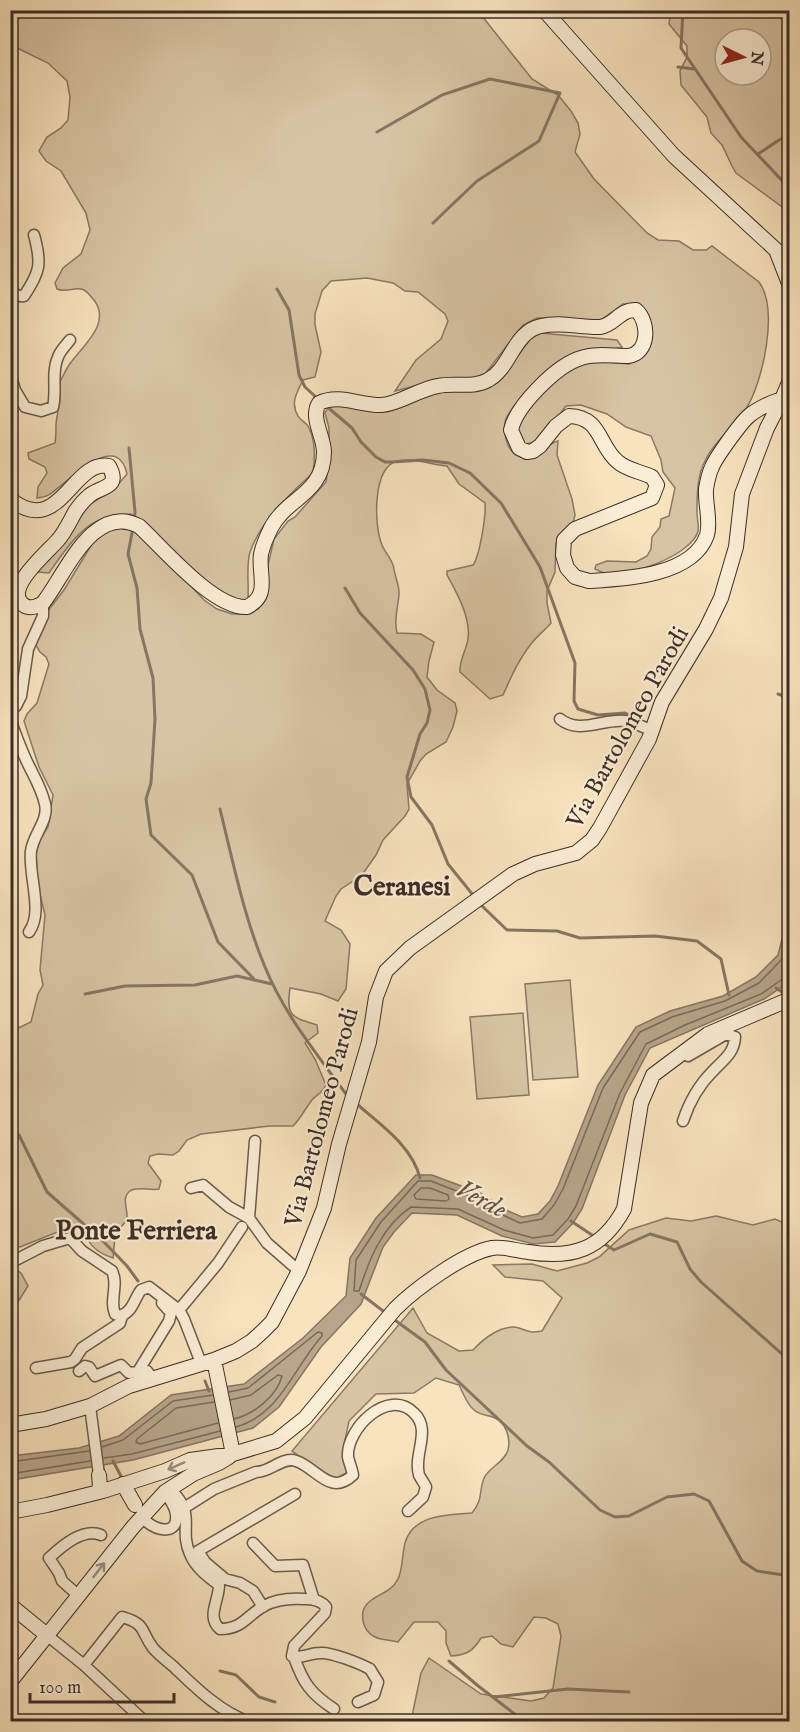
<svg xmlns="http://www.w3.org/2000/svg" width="800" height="1732" font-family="'IM FELL English',serif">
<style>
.green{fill:#d8c4a4;stroke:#8a7866;stroke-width:1.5;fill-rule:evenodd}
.water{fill:#b8a58b;stroke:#867563;stroke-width:1.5}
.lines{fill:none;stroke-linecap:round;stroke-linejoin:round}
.shore{stroke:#7a6959;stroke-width:1.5}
.stream{stroke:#867563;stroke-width:3}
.street-casing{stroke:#6a5a4d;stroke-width:13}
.secondary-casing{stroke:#3b2d27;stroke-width:16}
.street{stroke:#faedd5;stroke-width:10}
.secondary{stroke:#faedd5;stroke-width:14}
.oneway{stroke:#9a8d7e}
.labels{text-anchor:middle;stroke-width:4.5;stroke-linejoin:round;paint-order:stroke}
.street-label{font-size:24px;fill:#3b2d27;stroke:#faedd5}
.water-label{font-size:26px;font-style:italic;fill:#605145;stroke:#faedd5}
.quarter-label{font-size:27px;font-weight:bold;fill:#3b2d27;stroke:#faedd5}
</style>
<rect width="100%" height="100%" fill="#f8e3be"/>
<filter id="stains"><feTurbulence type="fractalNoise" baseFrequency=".00333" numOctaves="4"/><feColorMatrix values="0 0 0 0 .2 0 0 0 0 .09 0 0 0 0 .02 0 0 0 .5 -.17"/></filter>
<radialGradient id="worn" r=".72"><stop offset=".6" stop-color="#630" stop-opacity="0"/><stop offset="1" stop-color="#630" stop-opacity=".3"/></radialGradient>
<!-- green -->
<path class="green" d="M676 10 789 11V212L736 173 732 166 722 145 711 133 707 117 681 85 680 71 687 57V46L669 24 670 16ZM725 39H761V75H725Z
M11 11H478L532 79 558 95 571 111 578 123 580 134 575 152 594 179 647 233 658 240 679 241 693 250H706L712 246 759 282C779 309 763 382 746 409 735 427 715 440 706 459 697 475 697 494 697 512 697 518 699 525 698 531 692 555 630 577 607 574 603 573 598 570 595 569L596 565 607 561 636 562 647 556 651 549 652 537 660 527 661 519 669 516 675 488 663 472 661 460 651 436 626 427 607 414 581 405 566 406C556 418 541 444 525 444L517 437 516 427 533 398 576 365 596 361 629 364 642 358 649 331 634 304H623L601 320 537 318 523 325 482 378 443 379 395 391 416 360 441 339 448 321 445 314 418 292 405 291 393 283 367 278 331 281 322 291 315 314V325L321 352 315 377 303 380C297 392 290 403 298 416 300 420 305 422 308 426 316 441 315 457 313 473 288 496 262 519 250 552 246 565 249 584 248 598L244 603H237L201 581 146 525 131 514C123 515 114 515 107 517 81 524 63 553 49 573L38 572 39 567 68 535 88 506 116 487 127 474C117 428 67 483 50 494 46 497 42 497 37 498L38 487 47 473 45 467 29 459 28 453 55 443C56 437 56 430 56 424 57 409 63 402 58 385 62 379 65 371 69 365 82 346 112 324 94 300 91 297 88 292 84 290 76 286 66 293 57 289L55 283 63 268 81 254 90 230 86 213 61 171 46 161 39 151 47 137 61 128 68 120 70 97 67 81 48 63 11 45Z
M540 333 617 340 622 347C598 355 579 349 556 363 544 371 507 410 505 422 504 430 505 438 508 445 510 450 515 456 521 457 537 460 545 444 558 441L557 455 572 499 575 515 573 523 556 543 555 572 547 591V603L551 623C545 630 537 636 531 644 519 659 511 677 503 695L490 699 460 672C459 661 466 651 468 639 471 618 457 593 447 575V571L473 565C480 555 486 516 485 503L459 484 447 466C431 465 413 457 397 461 372 468 374 526 382 545 385 553 393 560 394 569 395 576 399 585 399 592 399 606 393 618 397 633L421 634 434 642 429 661 427 677 437 690 455 703 457 711 453 727 446 742 426 754 420 761 407 784 409 809 405 816 383 840 376 855 362 875 341 889 336 896 325 921 341 930 350 944 346 989 338 1001 321 994 290 988C286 1016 291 1017 317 1025L318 1033 305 1043 315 1059 326 1085C323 1093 317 1094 312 1100 305 1109 301 1118 293 1126H270L201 1134 187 1140 179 1151 173 1155 158 1154 150 1156 148 1163 161 1181 159 1189C151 1191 137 1186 130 1191 121 1198 128 1209 127 1218 125 1225 119 1227 116 1234 114 1240 114 1251 113 1258 103 1255 93 1249 88 1240 83 1233 83 1229 75 1225L20 1247 12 1244 10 1239V1032L31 1022 38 994 43 985 40 970 45 915 38 886 36 854 40 839 48 827 53 795 39 767 24 721 27 714 37 703 49 664 46 657 40 652 36 645 37 637 50 608 64 590 95 539 117 527 140 532 204 600 217 609 232 614H247L254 610 267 596 268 565 274 539 288 521 295 517 326 482 329 461V428L325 413 329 406 404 405 442 390 475 391 490 387 505 373 531 338Z
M570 980 578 1077 533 1080 525 984Z
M523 1013 529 1095 477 1099 470 1017Z
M716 1216 753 1225 775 1219 789 1225V1721H411L421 1673 429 1658 481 1694 531 1701 544 1698 553 1688 561 1636 558 1624 546 1618 534 1617 513 1647 501 1644 492 1636 481 1638C473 1651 467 1655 451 1656L446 1643V1631L438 1622H414L398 1642C391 1640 381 1640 375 1637 362 1631 358 1611 369 1602 379 1593 391 1593 398 1579 403 1569 402 1554 405 1543 413 1514 448 1515 472 1513 484 1498 478 1493 484 1478 489 1467 504 1463 508 1450 511 1438 506 1423 495 1418 487 1414 480 1416 473 1409 467 1404 463 1393 459 1385L436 1378 414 1393 376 1394 349 1421 343 1450 348 1472 337 1478 326 1475 292 1451 413 1308 427 1333 459 1351 473 1350C483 1339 503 1323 519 1328 532 1332 528 1333 542 1331L562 1298 543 1281 505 1277 493 1265 532 1264 557 1271 587 1263 599 1257 629 1230 666 1218 691 1221Z
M14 1268 21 1273 28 1286 11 1313V1331V1269Z"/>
<!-- water -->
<path class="water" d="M789 912 790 979 786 984 764 999 650 1048 625 1095 582 1209 573 1223 555 1242 533 1244 502 1236 457 1215 412 1213 394 1232 383 1247 361 1304 321 1347 279 1407 253 1428 133 1460 11 1480V1456L79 1448 119 1436 171 1395 244 1384 303 1338 346 1296 350 1258 376 1218 416 1175H432L480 1193 508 1211 522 1217 538 1214 550 1201 558 1186 598 1085 636 1027 670 1011 723 996 756 977 778 955Z"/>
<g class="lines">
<!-- shore -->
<path class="shore" d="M790 934 783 958 759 983 725 1001 672 1017 640 1032 603 1088 563 1189 554 1205 542 1219 520 1223 505 1216 477 1199 431 1181H418L381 1222 356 1260 354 1291H359C369 1260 382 1226 411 1207L458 1209 504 1230 533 1238 553 1235 568 1219 576 1206 620 1093 646 1044 685 1025 761 994 784 978 790 977
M421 1188H430L448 1195 449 1199 446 1201 416 1199 414 1195Z
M229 1392 248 1388 318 1332 322 1333V1336C294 1367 280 1415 236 1427
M230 1400 251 1395 278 1375 282 1376C277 1396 254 1414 234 1419
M214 1402 176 1408 137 1439 136 1442 140 1444 218 1423
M102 1447 123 1440 173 1401 213 1395
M104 1458 132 1454 220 1431
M10 1462 89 1451
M10 1474 90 1461"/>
<!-- stream -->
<path class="stream" d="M683 10 681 48 741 137 790 189
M678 67 694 69
M377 132 442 95 490 79 560 93 539 141 477 181 433 223
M758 154 779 140 790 135
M277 289 289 310 299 375 305 387 318 399
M325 405 352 428 361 442 376 457 385 462H392L423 460 449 463 470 473 501 503 540 567 575 663 574 701 578 709 598 715 625 713 638 719
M129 448 135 512 134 521
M790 521 785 530 790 541
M133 528 128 554 137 588 140 629 153 678 155 719 151 783 146 799 151 835 192 875 218 942 254 979
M345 588 360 613 413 670 425 689 430 710 427 723 420 734 407 777 411 797 432 825 448 864 473 895
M778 694 790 698
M220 809C233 862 244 917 265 967 284 1014 317 1054 346 1094
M481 905 507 930 557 931 580 938 655 936 697 941 721 959 729 995
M776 988 788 996
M85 994 125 986 195 985 237 976 272 984
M358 1105C381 1125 412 1146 420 1178
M19 1135 47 1192 103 1241 127 1266 138 1281
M571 1221 595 1237
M603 1243 614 1250 650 1234 677 1242 690 1269 701 1282 790 1361
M361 1294 387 1314
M392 1318 425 1342 446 1370 527 1446 549 1462 600 1510 615 1517 629 1516 667 1497 694 1494 709 1501 742 1561 757 1571 790 1576
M205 1381 209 1391
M113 1461 122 1478
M449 1661 477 1685 525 1722
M220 1671 236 1675 259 1697 275 1702
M494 1697 568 1689 629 1692"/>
<defs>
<path id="street" d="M11 286C13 293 16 297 24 296 40 272 42 264 34 235
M10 374 15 390 25 407 41 411 53 407C57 390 51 372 58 357 60 351 66 345 70 340
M10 710 16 706 21 696 28 649 43 616V603
M10 719C16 735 21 750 29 766 35 778 42 790 45 804 49 820 33 835 31 851 28 875 44 912 29 932
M560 719C580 735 603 718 625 721 634 722 644 727 652 731
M683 1121C689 1103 699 1085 712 1072 723 1060 734 1054 735 1037L726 1034 688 1056
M191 1188 203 1185 229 1207 249 1218 267 1243 299 1271
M249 1218 255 1141
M10 1263 43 1246 70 1238 82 1251 112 1271C119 1285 109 1300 115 1314L120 1316C133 1312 134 1299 141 1290L149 1287 179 1310 184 1319 201 1363
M179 1310 218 1263 242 1227
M36 1368 71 1362 75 1359 82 1348 120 1323 122 1316
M139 1370 169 1321 171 1313 162 1303
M79 1371 85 1366 89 1367 95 1376 121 1365 129 1373 147 1371 152 1378
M90 1406 99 1475
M169 1488C198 1515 178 1527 190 1554 195 1567 208 1577 219 1585 219 1601 206 1617 220 1629 243 1629 246 1616 264 1606 276 1599 291 1598 305 1599 313 1599 321 1600 326 1607L325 1613 294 1646 292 1656C303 1659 309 1653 320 1653 331 1652 359 1663 370 1669L378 1682 374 1695 358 1702
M184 1508 214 1489 256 1472C269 1473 283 1456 296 1461 316 1467 330 1497 353 1475 352 1469 349 1462 348 1457 346 1429 388 1387 414 1413 432 1430 413 1454 419 1475 421 1479 424 1483 426 1487L423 1497 408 1511
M147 1522C158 1531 178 1535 176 1515 176 1507 169 1499 165 1492
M253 1543 275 1566 303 1565 314 1600
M79 1596 62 1581 59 1573 49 1558C61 1547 83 1527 101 1535
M263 1607 253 1591 240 1583 225 1579 205 1562 198 1551 295 1494
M48 1636 84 1665 141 1718 149 1722
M294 1657C303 1683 311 1694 334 1709
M84 1665 122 1617C147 1624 140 1631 153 1648 159 1655 167 1661 174 1667 196 1688 219 1711 249 1722"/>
<path id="secondary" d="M544 10 674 156 776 250 790 286
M10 499C60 539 72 459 109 466 121 488 102 486 90 495 85 499 79 506 75 512 70 521 65 532 58 540 48 552 0 591 25 606 31 609 38 606 43 603 65 575 93 502 139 526 163 548 214 609 247 607 271 595 258 575 261 554 263 545 267 536 271 528 286 498 324 494 324 452 324 436 310 418 319 403 340 393 360 406 382 405 399 404 419 389 438 386 455 382 472 389 488 380 511 368 513 332 541 326 562 321 580 328 600 327 615 325 620 309 636 310 650 322 649 354 628 356 613 356 595 353 581 358 557 365 516 406 511 430L519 448 527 452 533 451 540 446 556 426 569 416C602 417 598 446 618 462 627 470 642 472 652 477L657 485 652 498 575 529 564 540 563 555 567 568 575 577 589 581C625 579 693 576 707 535 711 521 705 504 706 489 707 483 709 473 712 467 716 457 742 421 750 415 760 407 770 403 782 399
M10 1425 46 1419 90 1406 129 1386 214 1360
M233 1454 214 1360 236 1351 252 1341 263 1331 272 1322 299 1271 324 1208 339 1144 369 1042 376 997 386 971 410 948 513 874 535 864 576 853 592 840 600 828 649 739 662 702 706 629 721 598 736 547 742 494 767 428 782 399 790 380
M123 1484 135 1505
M97 1492 100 1487 99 1475
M10 1512 47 1505 103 1491 165 1471 190 1460 233 1454 276 1441 305 1418 395 1309C415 1289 464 1253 492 1248 503 1246 517 1251 528 1252 572 1259 602 1250 624 1209L641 1103 653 1075 708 1034 790 999
M10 1605 48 1636
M10 1682 133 1527 165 1492 193 1474 219 1463 229 1457"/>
</defs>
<!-- street casing -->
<use href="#street" class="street-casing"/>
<!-- secondary casing -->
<use href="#secondary" class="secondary-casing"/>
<!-- street -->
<use href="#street" class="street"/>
<!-- secondary -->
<use href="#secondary" class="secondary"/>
</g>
<!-- one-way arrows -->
<defs><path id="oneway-shaft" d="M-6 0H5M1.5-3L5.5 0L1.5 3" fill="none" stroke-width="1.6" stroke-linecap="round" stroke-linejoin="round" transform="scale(1.5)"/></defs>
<g class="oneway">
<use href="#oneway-shaft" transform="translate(176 1466) rotate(156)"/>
<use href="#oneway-shaft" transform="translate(99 1570) rotate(-52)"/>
</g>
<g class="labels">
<!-- street labels -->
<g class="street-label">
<text transform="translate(627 727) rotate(-61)" y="8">Via Bartolomeo Parodi</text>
<text transform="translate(321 1117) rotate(-75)" y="8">Via Bartolomeo Parodi</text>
</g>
<!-- water labels -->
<g class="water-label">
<text transform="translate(482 1198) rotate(28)" y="9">Verde</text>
</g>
<!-- quarter labels -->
<g class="quarter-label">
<text x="402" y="895">Ceranesi</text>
<text x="136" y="1239">Ponte Ferriera</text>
</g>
</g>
<!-- margin -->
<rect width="800" height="1732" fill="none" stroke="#f8e3be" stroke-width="36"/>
<rect x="12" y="12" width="776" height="1708" fill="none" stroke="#3b2d27" stroke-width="3"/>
<rect x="18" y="18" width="764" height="1696" fill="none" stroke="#3b2d27" stroke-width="1.5"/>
<!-- north arrow -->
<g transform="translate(743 57) rotate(95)"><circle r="28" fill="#faedd5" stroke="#aea08f" stroke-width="1.5"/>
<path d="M0-4.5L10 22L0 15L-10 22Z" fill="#8f2418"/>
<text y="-9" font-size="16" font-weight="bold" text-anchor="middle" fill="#3b2d27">N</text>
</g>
<!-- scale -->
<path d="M30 1693v9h144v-9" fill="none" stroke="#3b2d27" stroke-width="3"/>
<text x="39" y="1693" font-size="18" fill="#3b2d27" stroke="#faedd5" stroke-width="4.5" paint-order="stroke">100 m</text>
<rect width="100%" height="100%" filter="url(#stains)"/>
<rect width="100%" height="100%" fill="url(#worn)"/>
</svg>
